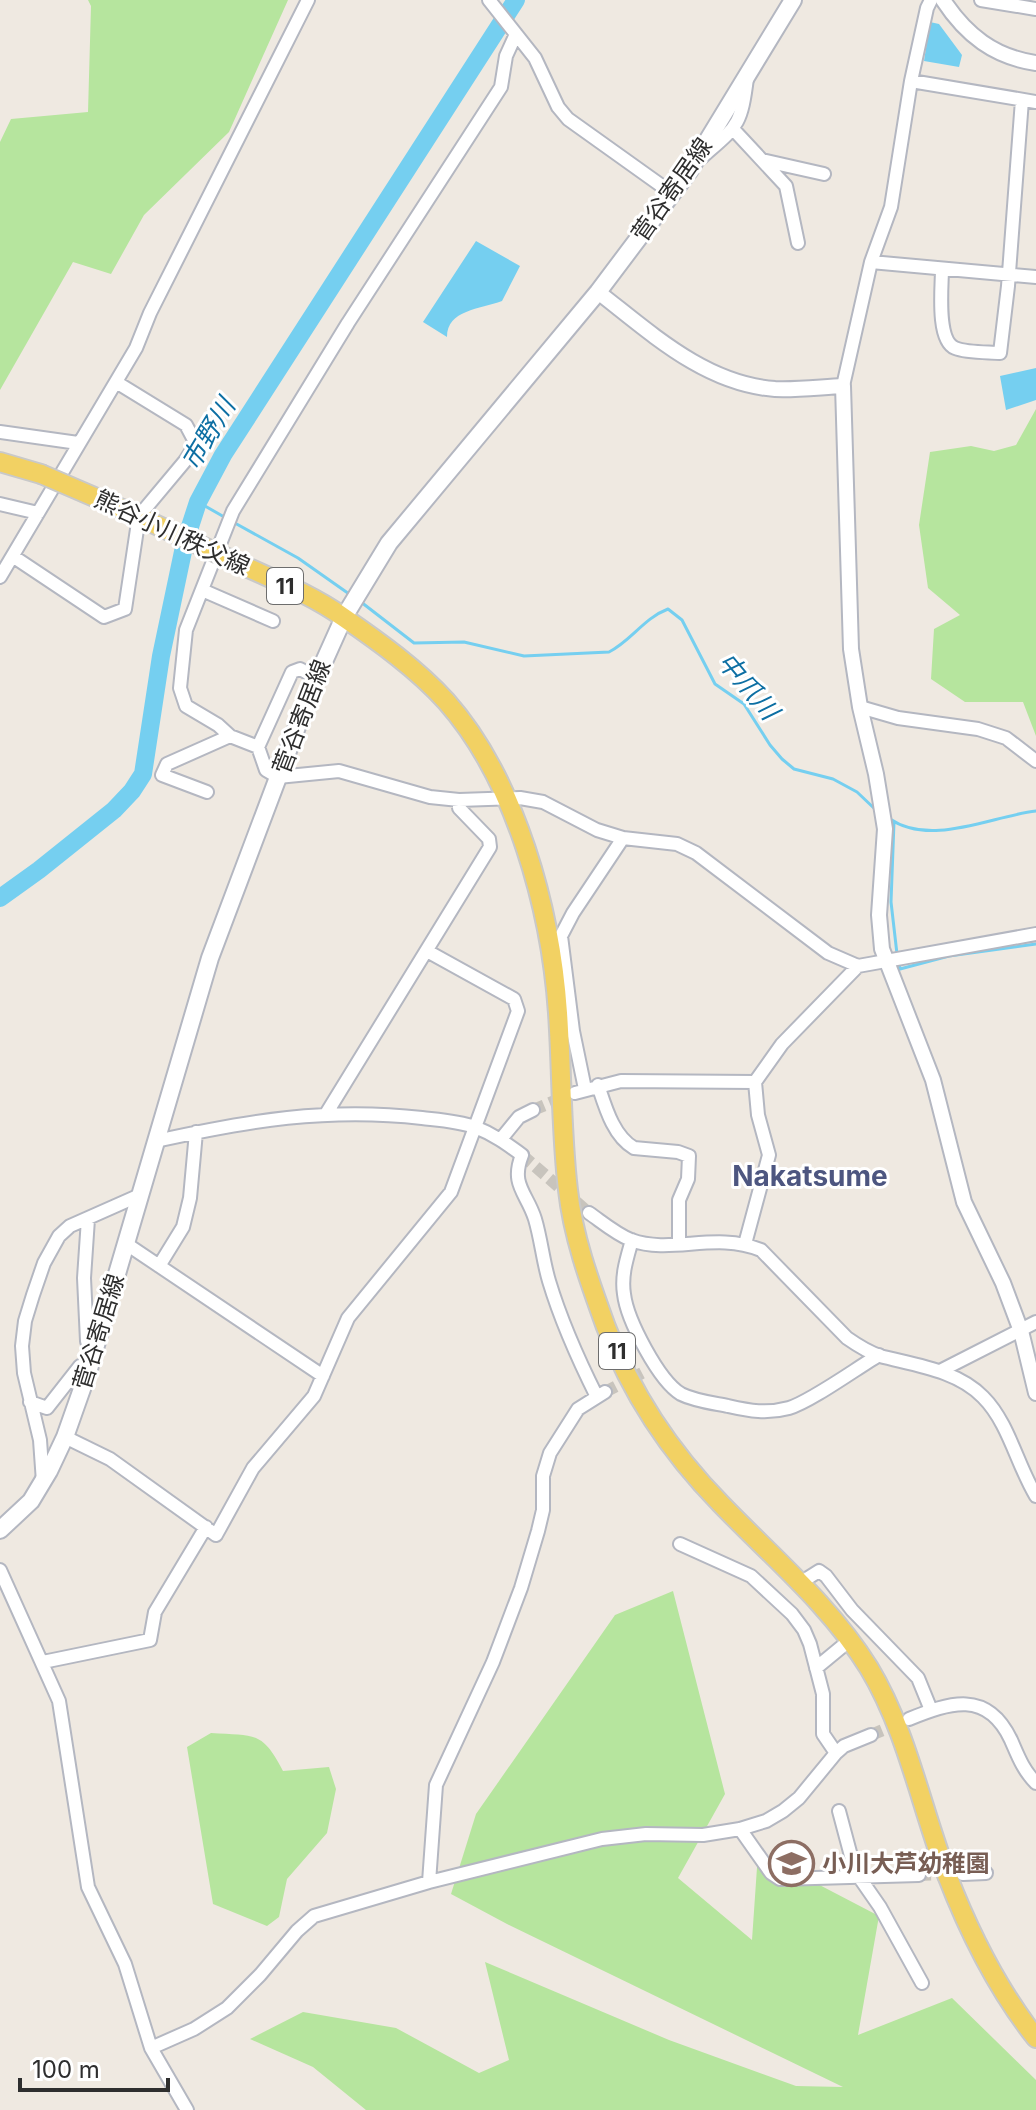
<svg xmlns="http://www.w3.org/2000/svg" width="1036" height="2110" font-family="Inter,'Noto Sans JP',sans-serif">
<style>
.green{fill:#b6e59e}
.water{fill:#75cff0}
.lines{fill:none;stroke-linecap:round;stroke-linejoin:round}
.stream{stroke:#75cff0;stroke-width:3}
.river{stroke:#75cff0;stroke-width:18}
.minor-tunnel{stroke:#c8c4bd;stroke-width:12;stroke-dasharray:12 6;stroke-linecap:butt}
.minor-casing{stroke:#b4b7c1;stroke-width:16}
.tertiary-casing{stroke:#b4b7c1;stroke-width:18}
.secondary-casing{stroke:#b4b7c1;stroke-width:20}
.primary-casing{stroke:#c9c9c9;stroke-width:22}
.minor{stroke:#fff;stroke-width:12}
.tertiary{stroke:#fff;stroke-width:14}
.secondary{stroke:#fff;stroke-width:16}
.primary{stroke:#f2d163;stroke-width:18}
.primary-bridge-casing{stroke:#c9c9c9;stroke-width:22;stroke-linecap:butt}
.primary-bridge{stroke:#f2d163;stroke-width:18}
.labels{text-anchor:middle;stroke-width:6;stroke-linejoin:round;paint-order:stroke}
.shield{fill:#fff;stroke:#6d6d6d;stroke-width:2}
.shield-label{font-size:22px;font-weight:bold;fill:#2e2e2e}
.street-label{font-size:24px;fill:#2e2e2e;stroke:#fff}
.education-label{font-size:24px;font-weight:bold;fill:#785e54;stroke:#fff;text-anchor:start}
.water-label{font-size:26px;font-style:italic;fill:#0d6fa3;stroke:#fff}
.quarter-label{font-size:28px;font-weight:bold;fill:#4d5680;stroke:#fff}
</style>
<rect width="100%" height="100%" fill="#efe9e1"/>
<!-- green -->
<path class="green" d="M88 0H288L229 132 144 215 111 274 73 262 0 390V142L11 119 88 112 91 6Z
M1036 409V736L1023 702H965L931 679 934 629 960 615 928 588 919 525 930 452 971 446 994 451 1016 445Z
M673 1591 725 1794 678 1878 752 1940 758 1853 879 1916 858 2035 952 1998 1036 2080V2110H366L313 2067 250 2039 303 2012 396 2028 479 2073 509 2060 485 1962 669 2040 796 2086 843 2087 507 1924 451 1894 476 1814 615 1615Z
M211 1733C254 1736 262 1730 283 1771L329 1767 336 1789 327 1833 287 1879 279 1917 267 1926 213 1904 187 1747Z"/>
<!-- water -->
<path class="water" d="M930 22 939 24 962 55 959 67 924 61Z
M476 241 520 266 502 301C480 309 447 310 447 337L423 322Z
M1036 368V400L1006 410 1000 376Z"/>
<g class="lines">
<!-- stream -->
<path class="stream" d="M198 502 226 518
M233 522 298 558 352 596
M361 602 414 643 464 642 524 656 609 652C631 641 644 618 668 609L682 620 715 684 744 704 770 745 782 759 794 769 833 779 857 792 877 811
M890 819C931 847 992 816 1036 811
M894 822 891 902 897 954
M899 962 900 969 949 956 1036 944"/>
<!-- river -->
<path class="river" d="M0 898 39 870 114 810 132 791 143 774 161 656 185 542 198 502 223 455 516 0"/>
<!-- minor-tunnel -->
<path class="minor-tunnel" d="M533 1110 567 1096
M522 1155 589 1213
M605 1392 642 1373
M871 1735 902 1722
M919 1875 951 1874"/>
<defs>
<path id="minor" d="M489 0 535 58 558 107 568 119 673 194
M981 0 1036 9
M516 34 506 56 501 87 348 323 233 511 186 630 180 688 186 706 218 725 230 736 258 747 266 770 278 777 339 771 430 797 459 800 520 798 543 802 597 830 623 838 677 844 696 853 828 953 858 966 1036 934
M911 81 1036 102
M733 129 786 186 798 243
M701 158C737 126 741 127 747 78
M762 160 824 174
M871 262 1036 277
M942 269C942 286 936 340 955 348 967 353 987 352 1000 353L1008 286 1022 100
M843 386 871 262 891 207 911 81 927 8 931 0
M0 432 78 443
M0 504 38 513
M14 557 104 617 125 609 139 516 185 461 192 450 194 440 186 425 116 382
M0 577 136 348 150 313 308 0
M202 590 273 621
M860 707 898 718 978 729 1006 738 1036 761
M258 747 292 672 300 669 317 678
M207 792 162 775 167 764 230 736
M598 1085C605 1106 613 1136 634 1148L678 1152 689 1156 688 1179 679 1200V1244
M585 1089 573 1031 561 936 573 913 623 838
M575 1093 621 1081 755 1082
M326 1114 490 847 489 839 459 808V800
M501 1139 519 1117 533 1110
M156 1141C247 1121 327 1107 422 1118 440 1120 458 1121 475 1127 493 1134 507 1144 522 1155 510 1185 527 1193 535 1219 541 1239 543 1261 549 1281 561 1321 578 1359 597 1397
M589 1213C602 1222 616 1234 631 1240 672 1255 715 1231 761 1250L847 1338C857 1345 868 1352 880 1356 914 1365 957 1370 983 1397 1009 1423 1017 1465 1036 1496
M88 1219 84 1278 87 1341 96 1345
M632 1240C627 1258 621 1275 624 1294 627 1320 659 1381 681 1394 695 1401 713 1403 728 1406 750 1411 767 1414 789 1408 810 1402 857 1368 879 1355
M125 1243 323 1376
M745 1244 769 1155 758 1115 755 1082 782 1044 858 966
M159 1266 183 1227 190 1198 196 1132
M940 1371 1036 1322
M30 1402 47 1408 80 1366 89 1369
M65 1437 110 1459 216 1535 253 1468 314 1396 348 1318 451 1192 518 1011 514 999 427 951
M43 1482 40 1440 24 1373 22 1346 25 1321 33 1295 44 1263 59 1236 70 1226 140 1195
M680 1544 751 1576 792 1614 804 1630 810 1644 823 1694V1734L836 1753
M0 1570 59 1701 88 1887 125 1964 151 2048 187 2110
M800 1583 819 1571 826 1576 852 1610 918 1678 931 1710
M43 1662 150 1640 155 1612 206 1527
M816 1668 850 1640
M909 1719C949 1703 987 1689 1011 1740 1018 1756 1023 1770 1036 1783
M839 1811 855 1871 880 1907 922 1983
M740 1829 771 1873 780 1879 919 1875
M963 1874 986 1873
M429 1882 436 1785 493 1662 521 1588 538 1531 543 1510V1476L550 1453 578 1409 605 1392
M151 2048 194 2029 227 2008 260 1975 297 1931 314 1916 429 1882 602 1839 646 1834 703 1835 740 1829 766 1821 783 1811 799 1798 836 1753 844 1746 871 1735"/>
<path id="tertiary" d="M943 0C966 35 994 57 1036 63
M598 292C651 333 705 384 775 389 797 390 821 387 843 386L851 649 860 707 876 774 885 829 879 915 882 949 933 1080 964 1202 1003 1283 1021 1331 1036 1393"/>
<path id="secondary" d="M0 1530 31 1501 49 1471 65 1437 89 1369 210 958 309 695 344 617 389 543 598 292 689 171 793 0"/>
<path id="primary" d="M0 462 41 474
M225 557C264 576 308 592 343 617 378 641 417 669 446 701 516 780 551 910 558 1013 562 1072 561 1132 568 1190 573 1237 590 1283 606 1327 631 1393 672 1454 721 1504 772 1557 830 1605 869 1668 907 1731 921 1807 947 1875 969 1932 998 1990 1036 2038"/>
</defs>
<!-- minor casing -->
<use href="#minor" class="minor-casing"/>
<!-- tertiary casing -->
<use href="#tertiary" class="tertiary-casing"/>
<!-- secondary casing -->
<use href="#secondary" class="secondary-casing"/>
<!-- primary casing -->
<use href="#primary" class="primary-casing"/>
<!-- minor -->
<use href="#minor" class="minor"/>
<!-- tertiary -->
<use href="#tertiary" class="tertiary"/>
<!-- secondary -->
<use href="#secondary" class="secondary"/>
<!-- primary -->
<use href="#primary" class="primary"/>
<defs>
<path id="primary-bridge" d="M41 474 127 511
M148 521 225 557"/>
</defs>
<!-- primary-bridge casing -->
<use href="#primary-bridge" class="primary-bridge-casing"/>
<!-- primary-bridge -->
<use href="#primary-bridge" class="primary-bridge"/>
</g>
<!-- icons -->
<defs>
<symbol id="school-ring" viewBox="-11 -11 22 22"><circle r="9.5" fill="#fff" stroke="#8d6e63" stroke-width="1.5"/><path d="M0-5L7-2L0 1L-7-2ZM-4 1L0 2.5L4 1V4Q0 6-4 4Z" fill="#8d6e63"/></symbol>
</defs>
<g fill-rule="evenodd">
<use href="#school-ring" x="766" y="1838" width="51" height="51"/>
</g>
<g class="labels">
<!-- shield labels -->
<g class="shield">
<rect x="267" y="568" width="36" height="36" rx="6"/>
<rect x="599" y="1333" width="36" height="36" rx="6"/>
</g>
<g class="shield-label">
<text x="285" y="594">11</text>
<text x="617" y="1359">11</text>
</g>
<!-- street labels -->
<g class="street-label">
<text transform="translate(672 190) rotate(-55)" y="8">菅谷寄居線</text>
<text transform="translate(172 533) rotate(25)" y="8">熊谷小川秩父線</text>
<text transform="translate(302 717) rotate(-69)" y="8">菅谷寄居線</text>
<text transform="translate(99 1332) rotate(-73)" y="8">菅谷寄居線</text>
</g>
<!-- education labels -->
<g class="education-label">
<text x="822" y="1872">小川大芦幼稚園</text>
</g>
<!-- water labels -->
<g class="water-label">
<text transform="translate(208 434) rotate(-59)" y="9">市野川</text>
<text transform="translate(748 686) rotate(50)" y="9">中爪川</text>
</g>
<!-- quarter labels -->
<g class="quarter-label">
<text x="810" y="1186">Nakatsume</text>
</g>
</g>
<!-- scale -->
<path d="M20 2078v12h148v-12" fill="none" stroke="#2e2e2e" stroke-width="4"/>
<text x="32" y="2078" font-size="24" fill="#2e2e2e" stroke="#ffffff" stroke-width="6" paint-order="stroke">100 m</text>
</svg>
